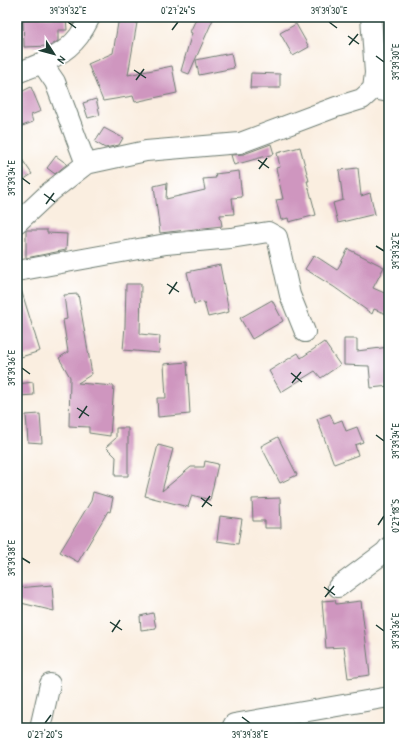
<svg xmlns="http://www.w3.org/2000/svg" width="406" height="745" font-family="'Patrick Hand',sans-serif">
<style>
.building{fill:#cf96bf}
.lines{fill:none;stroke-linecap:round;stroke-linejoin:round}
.street-casing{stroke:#6c7b70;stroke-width:22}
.street{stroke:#fff;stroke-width:20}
.ticks{fill:none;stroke:#1f3d34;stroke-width:1.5}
.neatline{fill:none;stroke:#1f3d34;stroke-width:1.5}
.ticks-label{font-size:10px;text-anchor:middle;fill:#1f3d34}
</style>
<rect width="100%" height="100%" fill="#fff"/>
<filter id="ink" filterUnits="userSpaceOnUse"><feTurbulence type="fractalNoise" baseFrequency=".025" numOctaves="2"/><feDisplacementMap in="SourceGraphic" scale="8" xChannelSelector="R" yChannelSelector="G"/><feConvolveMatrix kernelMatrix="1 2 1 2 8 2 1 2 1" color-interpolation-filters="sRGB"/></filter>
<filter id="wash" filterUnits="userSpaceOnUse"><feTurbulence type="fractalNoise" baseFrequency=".012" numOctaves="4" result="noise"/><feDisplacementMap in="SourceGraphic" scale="16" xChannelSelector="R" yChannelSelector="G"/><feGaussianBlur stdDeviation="0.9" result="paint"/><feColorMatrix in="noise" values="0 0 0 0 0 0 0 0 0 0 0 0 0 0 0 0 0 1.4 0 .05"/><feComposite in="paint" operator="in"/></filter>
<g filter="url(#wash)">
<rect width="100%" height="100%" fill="#faeee0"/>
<g id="blocks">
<!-- building -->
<path class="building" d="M23 17H66L67 30H58V41L50 46 24 47Z
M119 17H138L128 75 172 66 177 93 135 102 133 96 103 101 88 64 113 53Z
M197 17H214L189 74 181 71 192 33 190 32Z
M296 24 309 47 293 56 280 33Z
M231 53 234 68 199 75 196 60Z
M251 73 280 74V88H250Z
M17 84 21 92 31 87 41 111 31 115 33 122 17 128Z
M96 99 100 115 88 118 83 103Z
M104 128 123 138 119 145 105 148 95 142Z
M271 144 274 154 234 165 231 155 244 154Z
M300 147 309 181H307L316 215 289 222 288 218 281 220 276 200 283 199 276 168 280 167 277 153Z
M17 152 32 174 17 184Z
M56 156 67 164 55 174 47 168Z
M358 168 361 196 370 193 375 214 338 223 333 203 343 200 339 170Z
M239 171 242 197 232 198 234 214 220 215 222 226 160 233 154 186 167 183 166 199 205 190 203 179 216 178 215 174Z
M26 230H47V233L67 234 66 250 26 258Z
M348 249 384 267 373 288 389 295V315L374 309 372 314 334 287 305 269 314 255 337 270Z
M220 265 229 312 208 317 204 302 194 304 187 272Z
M126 284H141L140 334 160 336 159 353 123 350 125 326Z
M20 286 40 351 21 357 17 344V287Z
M78 294 92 374 78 383 114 386 110 436 89 433V427L69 426 70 377 59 358 68 352 63 320 67 319 64 295Z
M272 300 283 321 252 339 240 318Z
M344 339H357V351L389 347V386L371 388 369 366 344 365Z
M324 342 340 365 321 378 315 371 281 392 269 371 298 353 301 358Z
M187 362 190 414 158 417 157 398H166L164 364Z
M33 382 34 395 19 396 18 384Z
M40 414 42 443 28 442 26 415Z
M330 414 334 423 342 420 346 431 357 427 363 442 355 445 358 455 334 464 317 419Z
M116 428H128V476H115L116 457 106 447 116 438Z
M278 437 297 475 280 483 261 446Z
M158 445 173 449 162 491 191 467H204L205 461 218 464 210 500 192 495 188 507 145 496Z
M93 492 113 498 110 512 108 511 78 562 60 552 91 501Z
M280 498 281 528H265V521H253L252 499Z
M220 516 242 519 238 544 217 541Z
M52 585 54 611 17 602V588Z
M335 600 336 604 361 601 370 675 348 678 344 647 326 648 322 601Z
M153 613 156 628 141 630 140 616Z"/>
</g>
</g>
<g filter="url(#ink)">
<use href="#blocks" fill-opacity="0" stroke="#6c7b70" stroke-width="1"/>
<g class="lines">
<defs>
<path id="street" d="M42 63 55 82 86 164
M17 73C40 64 64 56 79 36 83 30 87 23 90 17
M373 89 389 92
M17 223 50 192 86 164 146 151 240 143 336 107 362 99 373 89 375 73 371 17
M17 271 166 244 231 238 268 232 277 237 290 295 305 332
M338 587 385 552 389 547
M40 728 50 684
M232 728 234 724 389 697"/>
</defs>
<!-- street casing -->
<use href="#street" class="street-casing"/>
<!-- street -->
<use href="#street" class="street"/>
</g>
</g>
<!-- ticks -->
<path class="ticks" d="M68 22 76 28M329 22 337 28M172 30 178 22M348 36 359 44M349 45 358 34M376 56 384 62M134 70 146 78M136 80 144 69M258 160 269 168M259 169 267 158M22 178 30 184M44 194 55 202M46 204 54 193M376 246 384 251M167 284 179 292M169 294 177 282M22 368 30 374M291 373 302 382M292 383 301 372M77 408 89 416M79 418 87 406M376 435 384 441M201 498 212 506M202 507 210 496M378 525 384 516M22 558 30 563M324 587 335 595M325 597 334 586M110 622 122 630M376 625 384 631M112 632 120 620M242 717 250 723M45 723 51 715"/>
<!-- margin -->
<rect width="406" height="745" fill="none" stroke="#fff" stroke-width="44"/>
<!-- north arrow -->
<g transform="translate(54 54) rotate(126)" stroke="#ffffff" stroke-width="3" paint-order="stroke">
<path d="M0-3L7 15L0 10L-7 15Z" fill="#1f3d34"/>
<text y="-6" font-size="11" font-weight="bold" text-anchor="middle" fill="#1f3d34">N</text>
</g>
<rect x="22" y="22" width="362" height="701" class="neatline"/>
<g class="ticks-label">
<text x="68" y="14">39°39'32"E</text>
<text x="178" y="14">0°27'24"S</text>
<text x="329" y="14">39°39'30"E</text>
<text transform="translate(395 62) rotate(-90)" y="4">39°39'30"E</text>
<text transform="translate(11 178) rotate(-90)" y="4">39°39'34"E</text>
<text transform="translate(395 251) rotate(-90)" y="4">39°39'32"E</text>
<text transform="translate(11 368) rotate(-90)" y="4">39°39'36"E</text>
<text transform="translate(395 441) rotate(-90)" y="4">39°39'34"E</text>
<text transform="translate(395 516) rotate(-90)" y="4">0°27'18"S</text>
<text transform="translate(11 558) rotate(-90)" y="4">39°39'38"E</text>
<text transform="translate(395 631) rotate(-90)" y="4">39°39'36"E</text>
<text x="45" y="738">0°27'20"S</text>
<text x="250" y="738">39°39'38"E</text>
</g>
</svg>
